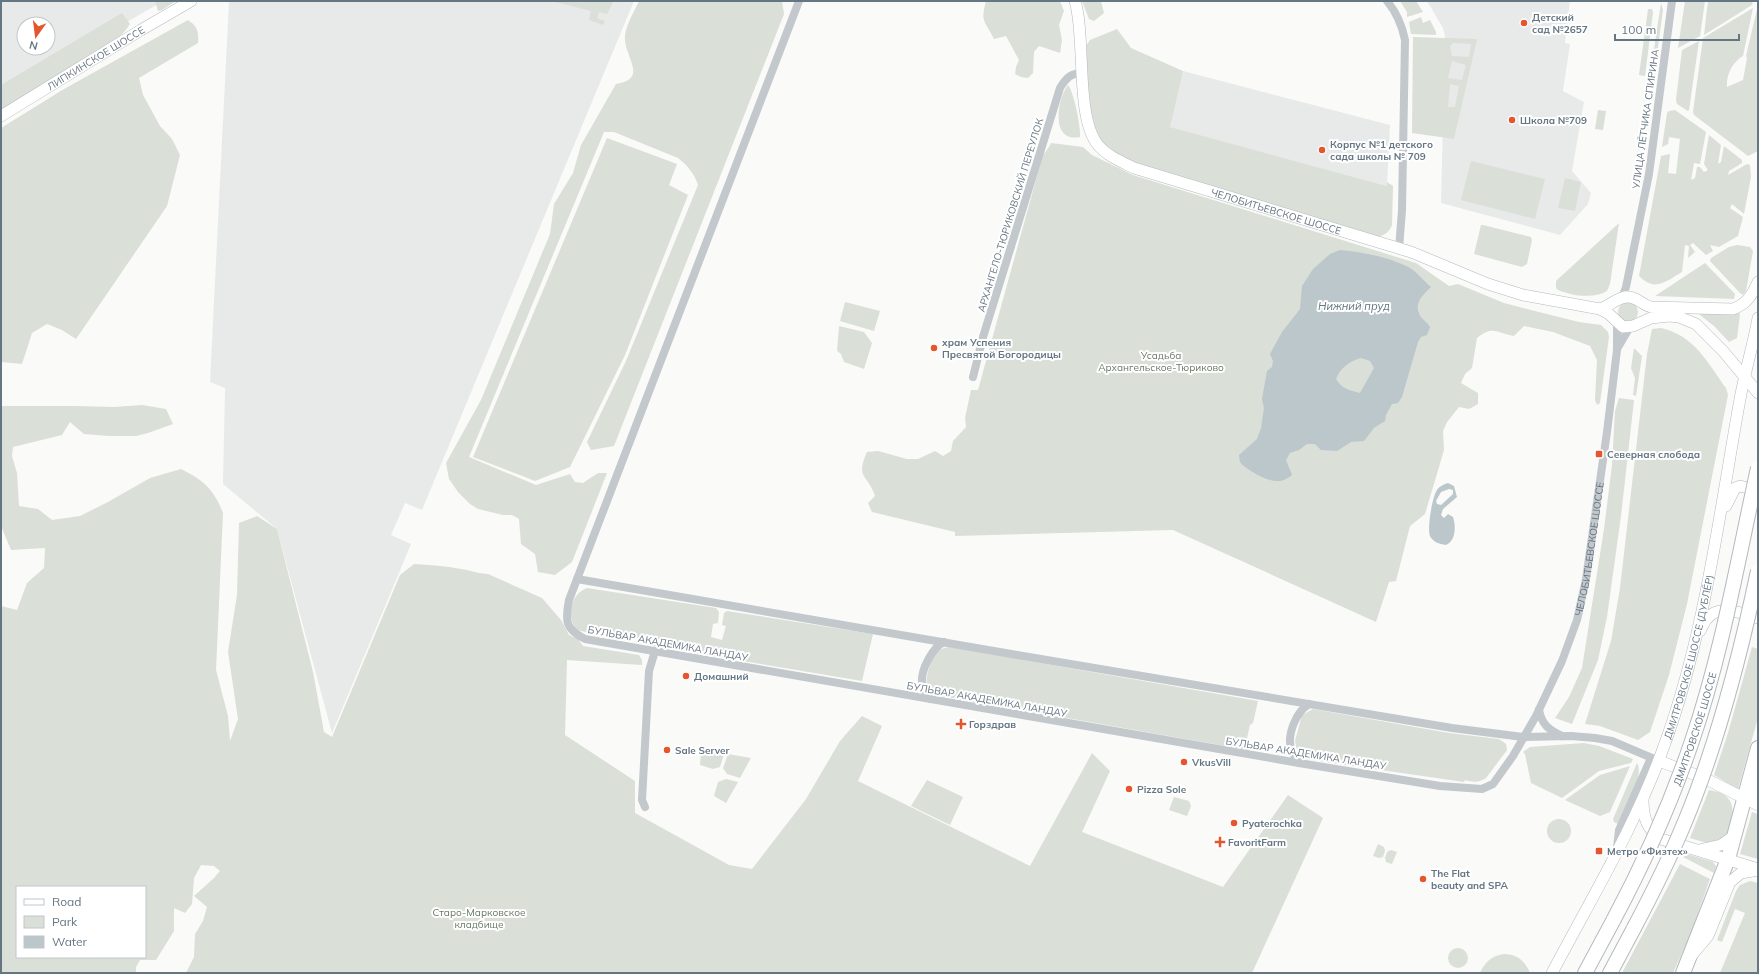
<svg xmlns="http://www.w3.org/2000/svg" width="1759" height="974" font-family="Mulish,sans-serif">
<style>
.built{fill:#e8e9e9;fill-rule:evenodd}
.green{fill:#dadfd7;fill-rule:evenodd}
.water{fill:#bbc7cb;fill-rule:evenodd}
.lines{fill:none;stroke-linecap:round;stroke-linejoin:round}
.secondary-casing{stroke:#b3babf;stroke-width:12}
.highway-casing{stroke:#b4b9bd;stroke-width:16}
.street{stroke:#c3c8cc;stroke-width:8}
.secondary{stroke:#fff;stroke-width:11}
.highway{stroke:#fff;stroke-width:14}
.highway-bridge-casing{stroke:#b4b9bd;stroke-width:16;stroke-linecap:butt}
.highway-bridge{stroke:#fff;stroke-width:14}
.poi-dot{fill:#e4572e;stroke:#fff;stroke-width:1.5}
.labels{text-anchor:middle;stroke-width:4;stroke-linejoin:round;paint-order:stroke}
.poi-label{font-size:10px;font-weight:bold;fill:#657683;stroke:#fff;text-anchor:start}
.street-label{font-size:10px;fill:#657683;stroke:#fff}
.park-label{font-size:10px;fill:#687a64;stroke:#fff}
.water-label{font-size:11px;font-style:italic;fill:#60757c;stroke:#fff}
</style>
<rect width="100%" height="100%" fill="#fafaf8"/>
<!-- built -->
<path class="built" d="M1 1H163L1 96ZM24 24H48V48H24Z
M229 1H634L422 510 405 503 391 535 411 544 332 733 277 529 223 484 225 388 210 382Z
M1427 1H1570L1565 43 1570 44 1563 91 1584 102 1572 171 1591 193 1588 204 1560 235 1441 203 1445 36 1443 28Z
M1183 71 1390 125 1387 186 1169 127Z"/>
<!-- green -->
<path class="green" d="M155 1H176L162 10 158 11Z
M551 1H611L613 2 607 14 599 12 597 18 605 21 603 25 589 20 591 11Z
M639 1H782L784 14 614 446 591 450 587 442 626 361 698 185C695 174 686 164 678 158L614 132H604L469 457 536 485 570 474 575 482 583 483 598 473H607L572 562 555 575 538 572 535 554 521 544 519 519 512 515H503L478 509 470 504 458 492 449 479 446 463 481 400 550 234 554 204 573 173 581 145 616 84C650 79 623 56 625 36 626 25 634 12 639 1Z
M986 1H1060L1064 11 1059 25 1062 40 1060 53 1039 46 1034 52 1033 73 1028 78 1021 77 1015 74 1016 67 1019 60 1006 36 994 39C985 20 980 23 986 1Z
M1082 1H1101L1104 13 1094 21 1089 19Z
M1400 1H1416L1423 12 1407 17V12Z
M1685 1H1705L1700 36 1678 48Z
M1708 1H1753L1752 5 1704 35Z
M1661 3 1663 10 1654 76H1650Z
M1758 5V151L1748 156 1694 115 1693 112 1703 38 1753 8 1743 56C1733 62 1726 74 1727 87L1743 80 1747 58 1746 56Z
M1648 9H1652L1653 12 1645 76 1639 75Z
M122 13 130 24 125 31 119 37 1 110V85Z
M1421 17 1423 23 1430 20 1436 32V35L1411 34 1409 22Z
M188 20C197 26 199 31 198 43L139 78 143 95 160 126 172 139 180 155 167 206 76 339 62 330 47 324 32 333 22 364 1 362V128L64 89Z
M1117 29 1131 48 1183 71 1170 127 1387 186V182L1393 186 1392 225C1389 232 1386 234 1379 237L1329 223 1134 162C1121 156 1104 149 1097 135 1085 115 1087 70 1086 46L1090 40Z
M1413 37 1477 39 1454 139 1412 133ZM1453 43 1471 44 1469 57 1452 56 1450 46ZM1452 61 1466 65 1462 80 1448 78ZM1450 84 1459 86 1455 107H1448Z
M1699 41 1689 110 1688 111 1677 104 1676 100 1682 50Z
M1068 85C1074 92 1081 128 1080 137 1050 143 1057 99 1068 85Z
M1598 110 1606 111 1603 130 1595 129Z
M1675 110 1706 132 1700 164 1694 163 1691 180 1695 178 1697 167H1700L1704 172 1708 170 1704 164 1709 135 1721 145 1718 164 1721 162 1724 146 1742 160V163L1729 171 1728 175 1747 164 1750 165 1751 177 1744 214 1732 204 1730 208 1743 217 1738 236 1719 247 1710 245 1713 251 1706 255 1693 243 1690 245 1695 252 1688 258 1689 246 1685 245 1682 272C1665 282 1655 292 1639 276L1661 156 1670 154 1668 173 1676 174 1680 139 1669 137 1668 144 1662 147 1667 113 1669 111Z
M607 138 677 164 669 185 688 195 625 355 570 467 535 481 473 457Z
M1051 143 1083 147 1092 155 1133 175 1416 263 1449 286 1458 284 1504 303 1539 312 1579 322 1601 325 1608 332 1609 337 1600 403 1597 405 1595 400 1597 360 1590 346 1553 332 1524 326 1514 336C1496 333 1494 325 1477 338L1472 368 1465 374 1461 383 1478 393V404L1469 409 1459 407 1447 422 1443 431 1444 450 1425 514 1410 526 1396 581 1389 582 1376 622 1173 530 955 536V532L872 512 868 503 875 496C868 474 855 479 867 452L878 451 907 459H918L935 451 943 456 951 451 953 441 966 427 965 418 971 390H978L1042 158C1044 152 1049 149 1051 143Z
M1471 161 1545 179 1535 219 1461 200Z
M1565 178 1581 182 1575 211 1558 208Z
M1619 223 1610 284 1607 291C1594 299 1572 296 1558 290L1556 288V281Z
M1481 225H1483L1531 237 1532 240 1527 264 1522 267 1474 254Z
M1737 245 1750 247 1753 251 1746 291 1743 295 1740 293 1710 261 1711 258 1729 247Z
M1705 263 1735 294 1734 299 1655 296Z
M845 302 880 311 874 331 840 321Z
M1618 312a10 10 0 1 1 20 0a10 10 0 1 1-20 0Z
M1698 311 1736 312 1740 314 1737 338 1729 342 1714 326 1700 315Z
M839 326 864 332 872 343 864 369 844 362 841 354 837 351Z
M1661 328C1695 336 1707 362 1726 388L1728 395 1687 604 1669 675 1650 732 1638 740 1600 726 1585 724 1611 641 1620 588 1647 354 1652 329Z
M1634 348 1642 356 1636 396 1633 395 1635 378 1631 368Z
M1619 398 1634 400 1621 516 1607 617 1598 660 1572 724 1555 718 1569 697 1582 668 1604 529 1612 465 1615 411Z
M142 405 166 409 173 424 148 433 136 436H109L84 434 70 422 62 435 13 447 12 456 17 473 19 506 38 509 52 520 80 516 108 502 150 478 181 469C203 480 214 489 223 513L216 670 228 716 230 741 238 719 228 652 237 595 239 523 257 516 277 529 313 672 324 732 332 737 400 575 414 564C430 565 445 566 461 569 471 570 478 574 488 574L542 598 561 620 569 635 578 639 583 646 639 655 642 660V665L567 660 565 735 635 781V813L729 865 752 869 806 799 840 741 862 716 882 726 858 781 1030 866 1092 753 1110 771 1082 832 1223 887 1288 795 1323 818 1252 973H186L194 957 195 934 203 921 207 907 194 896 214 878 220 871 214 866 201 865 194 878 192 904 185 913 174 908V931L156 960H140L136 967V973H1V606L17 610 27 583 44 568 45 548 11 550 1 526V406H76L114 407ZM17 887H145V957H17Z
M587 588 716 608 719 612 718 623 713 624 711 637 722 640 726 626 722 625 724 613 727 611 873 634 862 681 648 645 643 639 593 630 590 633 577 630C566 618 570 594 587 588Z
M949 647 1258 701 1253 723 1250 725 1247 738 1250 741 1248 750 936 695C932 692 929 691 927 686 925 677 931 659 937 652 940 649 944 648 949 647Z
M1752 647 1758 649V718L1738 789 1714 775 1728 733Z
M1313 709 1449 733 1499 739 1506 744 1507 750 1486 778C1479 783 1473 782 1465 780L1464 782 1305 759 1297 751 1295 741 1302 715Z
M1584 743 1599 746 1633 759 1631 763 1599 771 1562 798 1531 783 1525 754 1523 752 1530 747Z
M701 750 724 754 720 767 713 769 700 765Z
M728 754 751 758 740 778 727 774 723 768Z
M1637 763C1645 776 1624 811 1618 824L1614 822 1613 819Z
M1630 766 1610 812 1600 816 1565 800 1600 775Z
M726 779 738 782 726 803 714 796 718 782Z
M927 780 963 797 950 825 911 806Z
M1709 790C1714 791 1720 792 1724 795 1738 803 1733 827 1724 837 1721 840 1715 842 1710 844L1690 838Z
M1174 797 1189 801 1191 806 1187 816 1169 810Z
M1752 812 1758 814V859L1740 854Z
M1547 831a12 12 0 1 1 24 0a12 12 0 1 1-24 0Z
M1378 844 1384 847 1385 851 1383 857 1379 858 1373 856Z
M1391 850 1397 852 1392 864 1386 862 1385 858 1387 852Z
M1684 853 1713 862 1716 866 1714 873 1683 857Z
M1680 864 1710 879 1690 936 1673 973H1622Z
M1750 881 1758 883V973H1720L1745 913 1735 909 1722 942 1717 940 1736 891 1740 885Z
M1448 958a10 10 0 1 1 20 0a10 10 0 1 1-20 0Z
M1504 954C1517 954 1525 961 1530 973H1480C1485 962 1491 956 1504 954Z"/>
<!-- water -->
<path class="water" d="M1340 250C1363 252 1389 257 1410 268 1418 273 1424 281 1431 287 1423 295 1412 304 1421 317 1424 321 1427 322 1430 327L1427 335 1421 337 1418 342 1402 397 1398 403 1392 404 1386 415 1385 421 1374 428 1364 441 1351 442 1337 451 1321 450 1315 444H1307L1299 450 1290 453 1286 460 1292 475C1287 479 1283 481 1277 481 1268 482 1245 469 1240 462 1240 461 1239 456 1239 455L1257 439 1261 428 1264 408 1262 399 1267 371 1272 367 1273 361 1270 354 1282 332 1300 309 1302 286 1313 269 1330 254ZM1361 358 1370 361 1374 368 1360 393C1349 390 1342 389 1336 379 1340 368 1350 361 1361 358Z
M1448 483 1454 486 1457 497 1443 509 1441 515 1444 518 1448 514 1453 517C1456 526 1456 541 1446 545 1439 544 1433 542 1430 536 1427 529 1432 499 1436 492 1438 487 1442 485 1448 483ZM1449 489 1453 490V494L1441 505 1437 504 1436 501 1441 492Z"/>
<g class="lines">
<defs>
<g id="secondary">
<path id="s2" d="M1075 1C1086 37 1075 117 1098 145 1107 156 1122 162 1134 168L1411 252 1488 284 1523 295 1600 309 1609 314 1623 327 1633 326 1651 318 1669 316 1679 317 1696 324 1723 351 1758 393"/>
<path id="s3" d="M1 116 141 30 191 1"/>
<path d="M1600 309C1610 306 1622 293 1633 298 1640 300 1643 305 1651 307L1733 309C1747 304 1752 295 1758 282"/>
<path d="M1726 506 1735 488 1740 486 1758 491"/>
<path d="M1700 631C1708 612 1717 608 1737 612 1744 614 1751 615 1758 618"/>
<path d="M1659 761 1704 778 1758 805"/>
<path d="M1752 776V785L1758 800"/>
<path d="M1643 800C1643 818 1647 829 1661 839L1758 869"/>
<path d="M1699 850 1721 845 1734 836"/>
<path d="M1692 955 1708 936 1730 882 1741 873 1758 870"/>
<path id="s4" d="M1552 973C1591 899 1636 825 1664 746 1705 634 1719 515 1740 399 1745 372 1753 345 1758 318"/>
</g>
<path id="highway" d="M1585 973 1614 919
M1610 973 1634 928
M1683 973 1728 859 1758 748"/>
</defs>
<!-- secondary casing -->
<use href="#secondary" class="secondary-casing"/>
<!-- highway casing -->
<use href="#highway" class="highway-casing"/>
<!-- street -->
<g class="street">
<path id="s1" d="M799 1 569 600C565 621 565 629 585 639L1299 763 1440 786 1482 789 1493 784 1513 756 1536 716 1562 661 1577 620 1586 579 1607 432 1617 350V323"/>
<path d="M1387 1C1397 13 1402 25 1405 40L1402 210 1399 249"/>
<path d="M1622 298 1626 287 1649 174 1672 1"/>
<path d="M1617 349 1630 327"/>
<path d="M973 377 983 337 1060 88C1066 78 1071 73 1082 73"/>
<path d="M577 579 1017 655 1452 728 1523 737 1571 736 1595 738 1612 741 1659 761"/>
<path d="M930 699C927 694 922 688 922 682 921 669 933 647 944 642"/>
<path d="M1539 710C1542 725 1549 730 1562 736"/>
<path d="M1299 763C1296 759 1293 754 1291 749 1287 734 1296 712 1309 704"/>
<path d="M645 807 642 800 649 671 655 651"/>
<path d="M1617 848 1619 830 1651 758"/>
</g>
<!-- secondary -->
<use href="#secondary" class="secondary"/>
<!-- highway -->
<use href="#highway" class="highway"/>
<defs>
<g id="highway-bridge">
<path id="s5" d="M1614 919C1645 861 1671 803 1692 741 1722 653 1738 559 1758 468"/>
<path d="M1634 928C1652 894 1669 860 1684 824 1718 743 1740 657 1758 571"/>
</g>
</defs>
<!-- highway-bridge casing -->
<use href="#highway-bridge" class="highway-bridge-casing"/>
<!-- highway-bridge -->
<use href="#highway-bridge" class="highway-bridge"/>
</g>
<!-- markers -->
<g class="poi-dot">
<circle cx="1524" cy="23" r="4"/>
<circle cx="1512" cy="120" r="4"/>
<circle cx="1322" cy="150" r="4"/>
<circle cx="934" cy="348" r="4"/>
<rect x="1595" y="450" width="8" height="8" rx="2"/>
<circle cx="686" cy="676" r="4"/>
<path d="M959 718h4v4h4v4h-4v4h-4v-4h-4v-4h4z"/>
<circle cx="667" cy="750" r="4"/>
<circle cx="1184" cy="762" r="4"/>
<circle cx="1129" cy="789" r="4"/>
<circle cx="1234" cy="823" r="4"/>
<path d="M1218 836h4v4h4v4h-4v4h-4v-4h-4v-4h4z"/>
<rect x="1595" y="847" width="8" height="8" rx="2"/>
<circle cx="1423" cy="879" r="4"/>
</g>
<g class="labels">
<!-- poi labels -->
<g class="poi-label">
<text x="1532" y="21">Детский<tspan x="1532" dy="12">сад №2657</tspan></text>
<text x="1520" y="124">Школа №709</text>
<text x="1330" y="148">Корпус №1 детского<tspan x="1330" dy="12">сада школы № 709</tspan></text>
<text x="942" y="346">храм Успения<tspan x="942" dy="12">Пресвятой Богородицы</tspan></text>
<text x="1607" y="458">Северная слобода</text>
<text x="694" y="680">Домашний</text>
<text x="969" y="728">Горздрав</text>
<text x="675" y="754">Sale Server</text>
<text x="1192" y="766">VkusVill</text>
<text x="1137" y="793">Pizza Sole</text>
<text x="1242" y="827">Pyaterochka</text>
<text x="1228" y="846">FavoritFarm</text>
<text x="1607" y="855">Метро «Физтех»</text>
<text x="1431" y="877">The Flat<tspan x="1431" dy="12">beauty and SPA</tspan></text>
</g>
<!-- street labels -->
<g class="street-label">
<text dy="4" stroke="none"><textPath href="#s3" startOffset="111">ЛИПКИНСКОЕ ШОССЕ</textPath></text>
<text transform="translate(1645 119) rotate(-82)" y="4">УЛИЦА ЛЁТЧИКА СПИРИНА</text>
<text dy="4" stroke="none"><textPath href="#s2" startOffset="339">ЧЕЛОБИТЬЕВСКОЕ ШОССЕ</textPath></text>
<text transform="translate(1010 215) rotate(-73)" y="4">АРХАНГЕЛО-ТЮРИКОВСКИЙ ПЕРЕУЛОК</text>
<text dy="4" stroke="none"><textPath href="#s1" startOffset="1868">ЧЕЛОБИТЬЕВСКОЕ ШОССЕ</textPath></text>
<text transform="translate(668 643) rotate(10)" y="4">БУЛЬВАР АКАДЕМИКА ЛАНДАУ</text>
<text dy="4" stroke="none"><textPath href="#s4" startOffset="346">ДМИТРОВСКОЕ ШОССЕ (ДУБЛЁР)</textPath></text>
<text transform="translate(987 699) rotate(10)" y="4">БУЛЬВАР АКАДЕМИКА ЛАНДАУ</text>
<text dy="4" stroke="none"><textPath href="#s5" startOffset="207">ДМИТРОВСКОЕ ШОССЕ</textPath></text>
<text transform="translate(1306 753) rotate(9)" y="4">БУЛЬВАР АКАДЕМИКА ЛАНДАУ</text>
</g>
<!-- park labels -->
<g class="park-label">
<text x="1161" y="359">Усадьба<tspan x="1161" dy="12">Архангельское-Тюриково</tspan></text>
<text x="479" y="916">Старо-Марковское<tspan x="479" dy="12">кладбище</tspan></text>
</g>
<!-- water labels -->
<g class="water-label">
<text x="1354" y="310">Нижний пруд</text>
</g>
</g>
<!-- border -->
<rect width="1759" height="974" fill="none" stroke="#657683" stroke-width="4"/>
<!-- legend -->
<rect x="16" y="886" width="130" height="72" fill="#ffffff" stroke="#c1c8cd"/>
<rect x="24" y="899" width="20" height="6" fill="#ffffff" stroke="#c1c8cd"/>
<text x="52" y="906" font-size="12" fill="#657683">Road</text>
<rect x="24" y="916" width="20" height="12" fill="#dadfd7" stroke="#c1c8cd"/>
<text x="52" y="926" font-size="12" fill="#657683">Park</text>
<rect x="24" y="936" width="20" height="12" fill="#bbc7cb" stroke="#c1c8cd"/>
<text x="52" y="946" font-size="12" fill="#657683">Water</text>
<!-- north arrow -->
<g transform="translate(36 36) rotate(194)"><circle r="19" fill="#ffffff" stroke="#c1c8cd"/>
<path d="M0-3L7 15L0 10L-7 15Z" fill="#e4572e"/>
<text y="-6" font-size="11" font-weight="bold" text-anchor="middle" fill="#657683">N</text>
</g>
<!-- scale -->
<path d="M1615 34v6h124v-6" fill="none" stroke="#657683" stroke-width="2"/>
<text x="1621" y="34" font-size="12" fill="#657683" stroke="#ffffff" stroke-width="3" paint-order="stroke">100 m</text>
</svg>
